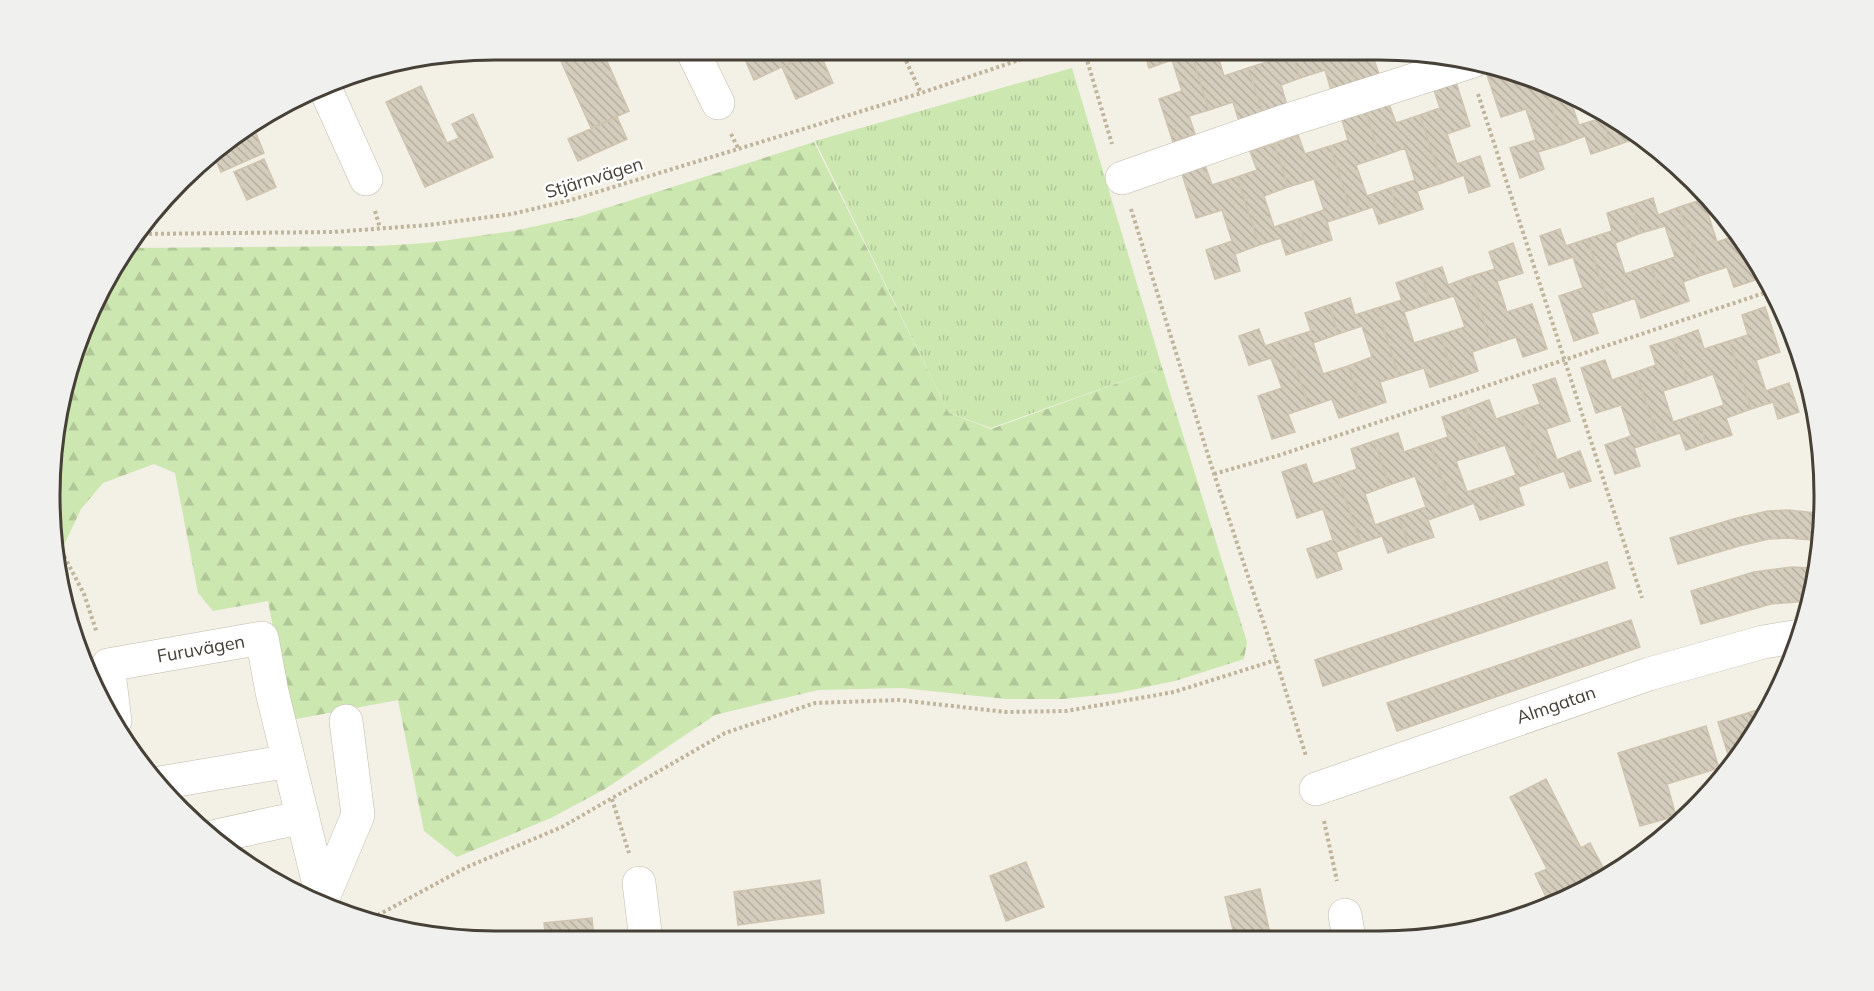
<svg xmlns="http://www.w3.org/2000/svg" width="1874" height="991" font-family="Mulish,sans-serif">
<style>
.grass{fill:url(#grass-tufts)}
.forest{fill:url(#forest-firs)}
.building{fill:url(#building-back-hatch);stroke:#cfc4af;stroke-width:1.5}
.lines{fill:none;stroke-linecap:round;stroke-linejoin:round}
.minor-casing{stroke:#c1baac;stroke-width:34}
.path{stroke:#c0b49b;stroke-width:4;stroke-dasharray:3 3;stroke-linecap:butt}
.minor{stroke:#fff;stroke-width:33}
.labels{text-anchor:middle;stroke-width:5;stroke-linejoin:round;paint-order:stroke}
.street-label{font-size:18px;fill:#464036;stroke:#fff}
.rim{fill:none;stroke:#464036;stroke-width:3}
</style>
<defs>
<pattern id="grass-tufts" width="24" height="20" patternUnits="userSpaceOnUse" patternTransform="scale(1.5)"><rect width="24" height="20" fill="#cce7b0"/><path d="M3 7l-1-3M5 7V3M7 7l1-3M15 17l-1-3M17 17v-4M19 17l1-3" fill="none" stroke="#b1c798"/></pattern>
<pattern id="forest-firs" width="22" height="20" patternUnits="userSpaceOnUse" patternTransform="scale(1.5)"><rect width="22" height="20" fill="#cce7b0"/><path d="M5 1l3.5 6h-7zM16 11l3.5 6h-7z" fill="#b1c798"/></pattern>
<pattern id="building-back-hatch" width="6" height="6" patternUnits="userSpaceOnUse" patternTransform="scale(1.5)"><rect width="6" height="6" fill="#d4ccbc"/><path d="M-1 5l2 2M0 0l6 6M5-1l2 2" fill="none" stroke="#b7b0a2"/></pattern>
</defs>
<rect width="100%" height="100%" fill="#f3f0e6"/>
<!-- grass -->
<path class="grass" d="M1072 68 1162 367 991 428 949 413 815 141Z"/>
<!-- forest -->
<path class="forest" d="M814 142 949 413 991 429 1162 367 1247 642 1244 659 1175 681 1117 693 1063 699H1006L902 688 818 690 715 715 605 789 551 818 457 857 424 831 398 700 291 720 268 601 213 611 198 593 175 473 154 464 103 483 81 509 56 562 53 553 50 467 65 380 124 248 378 246 427 243 513 231 578 217Z"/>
<!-- building -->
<path class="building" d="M556 50H602L629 111 591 128Z
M741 50H790L795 61 754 80Z
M952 50H983L955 59Z
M1144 50H1190L1209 110 1189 116 1195 134 1173 142 1159 99 1182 91 1172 60 1149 68Z
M1190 50H1216L1224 76 1248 68 1263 113 1239 121 1233 102 1209 110Z
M1270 50H1291L1300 78 1281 85 1287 105 1263 113 1248 68 1273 60Z
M1291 50H1345L1356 81 1331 90 1325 70 1300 78Z
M1345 50H1384L1372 54 1379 74 1356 81Z
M819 51 833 83 796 99 782 67Z
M1421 53 1437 55 1423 60Z
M1500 67 1513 72 1517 84 1532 79 1544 84 1564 144 1538 152 1544 169 1520 178 1510 148 1536 140 1526 109 1501 117 1486 72Z
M1456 82 1470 126 1447 134 1457 164 1480 156 1490 186 1469 193 1464 175 1442 183 1420 115 1440 108 1434 90Z
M1544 84 1570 93 1568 94 1579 125 1602 118 1612 147 1591 154 1585 136 1564 144Z
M421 86 447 143 459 138 452 124 473 114 493 157 425 187 386 102Z
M1389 104 1396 123 1420 115 1442 183 1417 191 1423 209 1400 217 1390 188 1415 180 1405 148 1380 157 1366 112Z
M1366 112 1380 157 1356 165 1367 196 1390 188 1400 217 1379 224 1373 207 1352 214 1330 146 1348 140 1342 120Z
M1608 116 1635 132 1637 138 1612 147 1602 118Z
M617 117 627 139 578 161 568 139Z
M253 126 264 153 221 172 213 154 224 142Z
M1298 135 1305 154 1330 146 1352 214 1327 222 1332 240 1307 248 1298 219 1324 210 1314 179 1288 187 1274 144Z
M1274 144 1288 187 1264 196 1274 227 1298 219 1307 248 1286 255 1281 238 1259 245 1237 177 1257 170 1250 151Z
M264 159 276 187 247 200 234 172Z
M1205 165 1212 185 1237 177 1259 245 1235 254 1240 271 1215 279 1206 250 1232 241 1222 210 1196 218 1182 174Z
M1702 190 1718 207 1707 211 1717 242 1738 235 1748 249 1758 279 1734 287 1727 267 1702 275 1679 207 1704 199Z
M1653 198 1658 215 1679 207 1702 275 1683 282 1689 301 1666 309 1651 265 1675 257 1665 226 1641 233 1632 205Z
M1632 205 1641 233 1615 243 1625 274 1651 265 1666 309 1641 318 1635 298 1610 307 1587 239 1612 231 1607 213Z
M1560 229 1566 246 1587 239 1610 307 1591 313 1598 333 1574 341 1559 296 1583 288 1573 257 1549 265 1540 236Z
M1513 243 1523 273 1497 281 1507 312 1532 304 1547 349 1523 357 1516 337 1492 345 1469 277 1495 269 1489 252Z
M1442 267 1448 285 1469 277 1492 345 1472 352 1478 371 1455 379 1440 335 1465 327 1454 296 1431 303 1421 274Z
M1421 274 1431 303 1404 312 1414 343 1440 335 1455 379 1430 387 1424 368 1399 376 1377 308 1402 300 1396 283Z
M1350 298 1355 315 1377 308 1399 376 1380 382 1386 402 1363 410 1348 366 1372 357 1362 326 1338 334 1329 305Z
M1329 305 1338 334 1313 343 1323 374 1348 366 1363 410 1339 418 1332 399 1309 407 1286 339 1311 331 1305 313Z
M1765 307 1780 352 1756 360 1766 391 1789 383 1799 412 1778 419 1773 402 1751 409 1729 341 1748 335 1742 315Z
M1259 329 1265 346 1286 339 1309 407 1288 414 1295 432 1272 439 1258 396 1282 388 1271 358 1249 365 1239 336Z
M1698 330 1704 349 1729 341 1751 409 1726 418 1732 435 1706 443 1697 414 1724 405 1713 374 1688 383 1673 339Z
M1673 339 1688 383 1663 391 1673 422 1697 414 1706 443 1686 450 1680 433 1659 440 1636 372 1656 365 1650 346Z
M1605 360 1612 380 1636 372 1659 440 1634 448 1640 466 1615 474 1605 445 1631 436 1621 405 1596 413 1581 368Z
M1555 378 1570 421 1546 429 1557 460 1580 451 1591 481 1570 488 1564 471 1543 478 1520 411 1540 404 1533 385Z
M1489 400 1496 419 1520 411 1543 478 1518 487 1524 505 1501 513 1491 484 1516 475 1505 445 1481 453 1465 409Z
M1465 409 1481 453 1456 461 1467 492 1491 484 1501 513 1480 520 1474 503 1453 511 1430 443 1448 437 1442 417Z
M1398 433 1404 452 1430 443 1453 511 1428 520 1434 537 1409 545 1398 517 1426 507 1415 476 1389 485 1374 441Z
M1374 441 1389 485 1365 494 1375 525 1398 517 1409 545 1388 553 1382 536 1361 543 1337 476 1357 469 1351 449Z
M1306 464 1313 484 1337 476 1361 543 1336 552 1342 569 1317 578 1307 549 1333 540 1323 509 1297 518 1282 472Z
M1788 510 1816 513 1812 540 1787 538 1769 539 1739 546 1678 564 1670 538 1737 518 1768 511Z
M1607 562 1615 588 1323 686 1315 660Z
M1792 567 1809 568 1807 601 1771 604 1701 624 1691 591 1754 572Z
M1631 620 1640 647 1397 731 1387 703Z
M1770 706 1731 764 1718 722Z
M1706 726 1719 768 1667 784 1676 816 1640 826 1618 753Z
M1546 779 1581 848 1590 843 1606 873 1549 903 1535 874 1547 869 1510 797Z
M1026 862 1044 907 1006 921 990 876Z
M820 880 824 913 738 925 734 892Z
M1260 889 1271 938H1235L1225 897Z
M592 918 594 940H546L544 923Z"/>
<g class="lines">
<defs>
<path id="minor" d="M692 50 718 103
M325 88 366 179
M1122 178 1282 122 1473 61
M115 721 108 665 262 638 272 692 324 905
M160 783 289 761
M1316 789 1649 674 1763 642 1800 636
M216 836 303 817
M639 883 646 940
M323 898 358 815 346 721
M1345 915 1349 938"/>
</defs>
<!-- minor casing -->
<use href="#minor" class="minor-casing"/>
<!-- path -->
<path class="path" d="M901 50 921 93
M1084 50 1112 144
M1478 94 1642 598
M731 134 738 148
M1131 209 1214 474 1276 660 1306 756
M375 211 380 228
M137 234 333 232 428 225 512 214 571 200 921 93 1019 60 1040 50
M1214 474 1280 455 1773 290
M53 535 84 594 97 633
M612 799 629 853
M1324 821 1337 881
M367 921 467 867 562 827 725 733 815 703 899 700 1006 712 1066 711 1174 692 1276 660"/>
<!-- minor -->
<use href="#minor" class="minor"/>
</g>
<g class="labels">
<!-- street labels -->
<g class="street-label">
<text transform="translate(594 178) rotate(-17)" y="6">Stjärnvägen</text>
<text transform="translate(201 649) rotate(-10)" y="6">Furuvägen</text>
<text transform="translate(1556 705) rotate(-19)" y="6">Almgatan</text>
</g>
</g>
<!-- crop -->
<path d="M0 0H1874V991H0ZM495 60H1379A435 435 0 0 1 1814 495V496A435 435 0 0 1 1379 931H495A435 435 0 0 1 60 496V495A435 435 0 0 1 495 60Z" fill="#f0f0ef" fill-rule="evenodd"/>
<path class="rim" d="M495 60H1379A435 435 0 0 1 1814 495V496A435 435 0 0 1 1379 931H495A435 435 0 0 1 60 496V495A435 435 0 0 1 495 60Z"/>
</svg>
